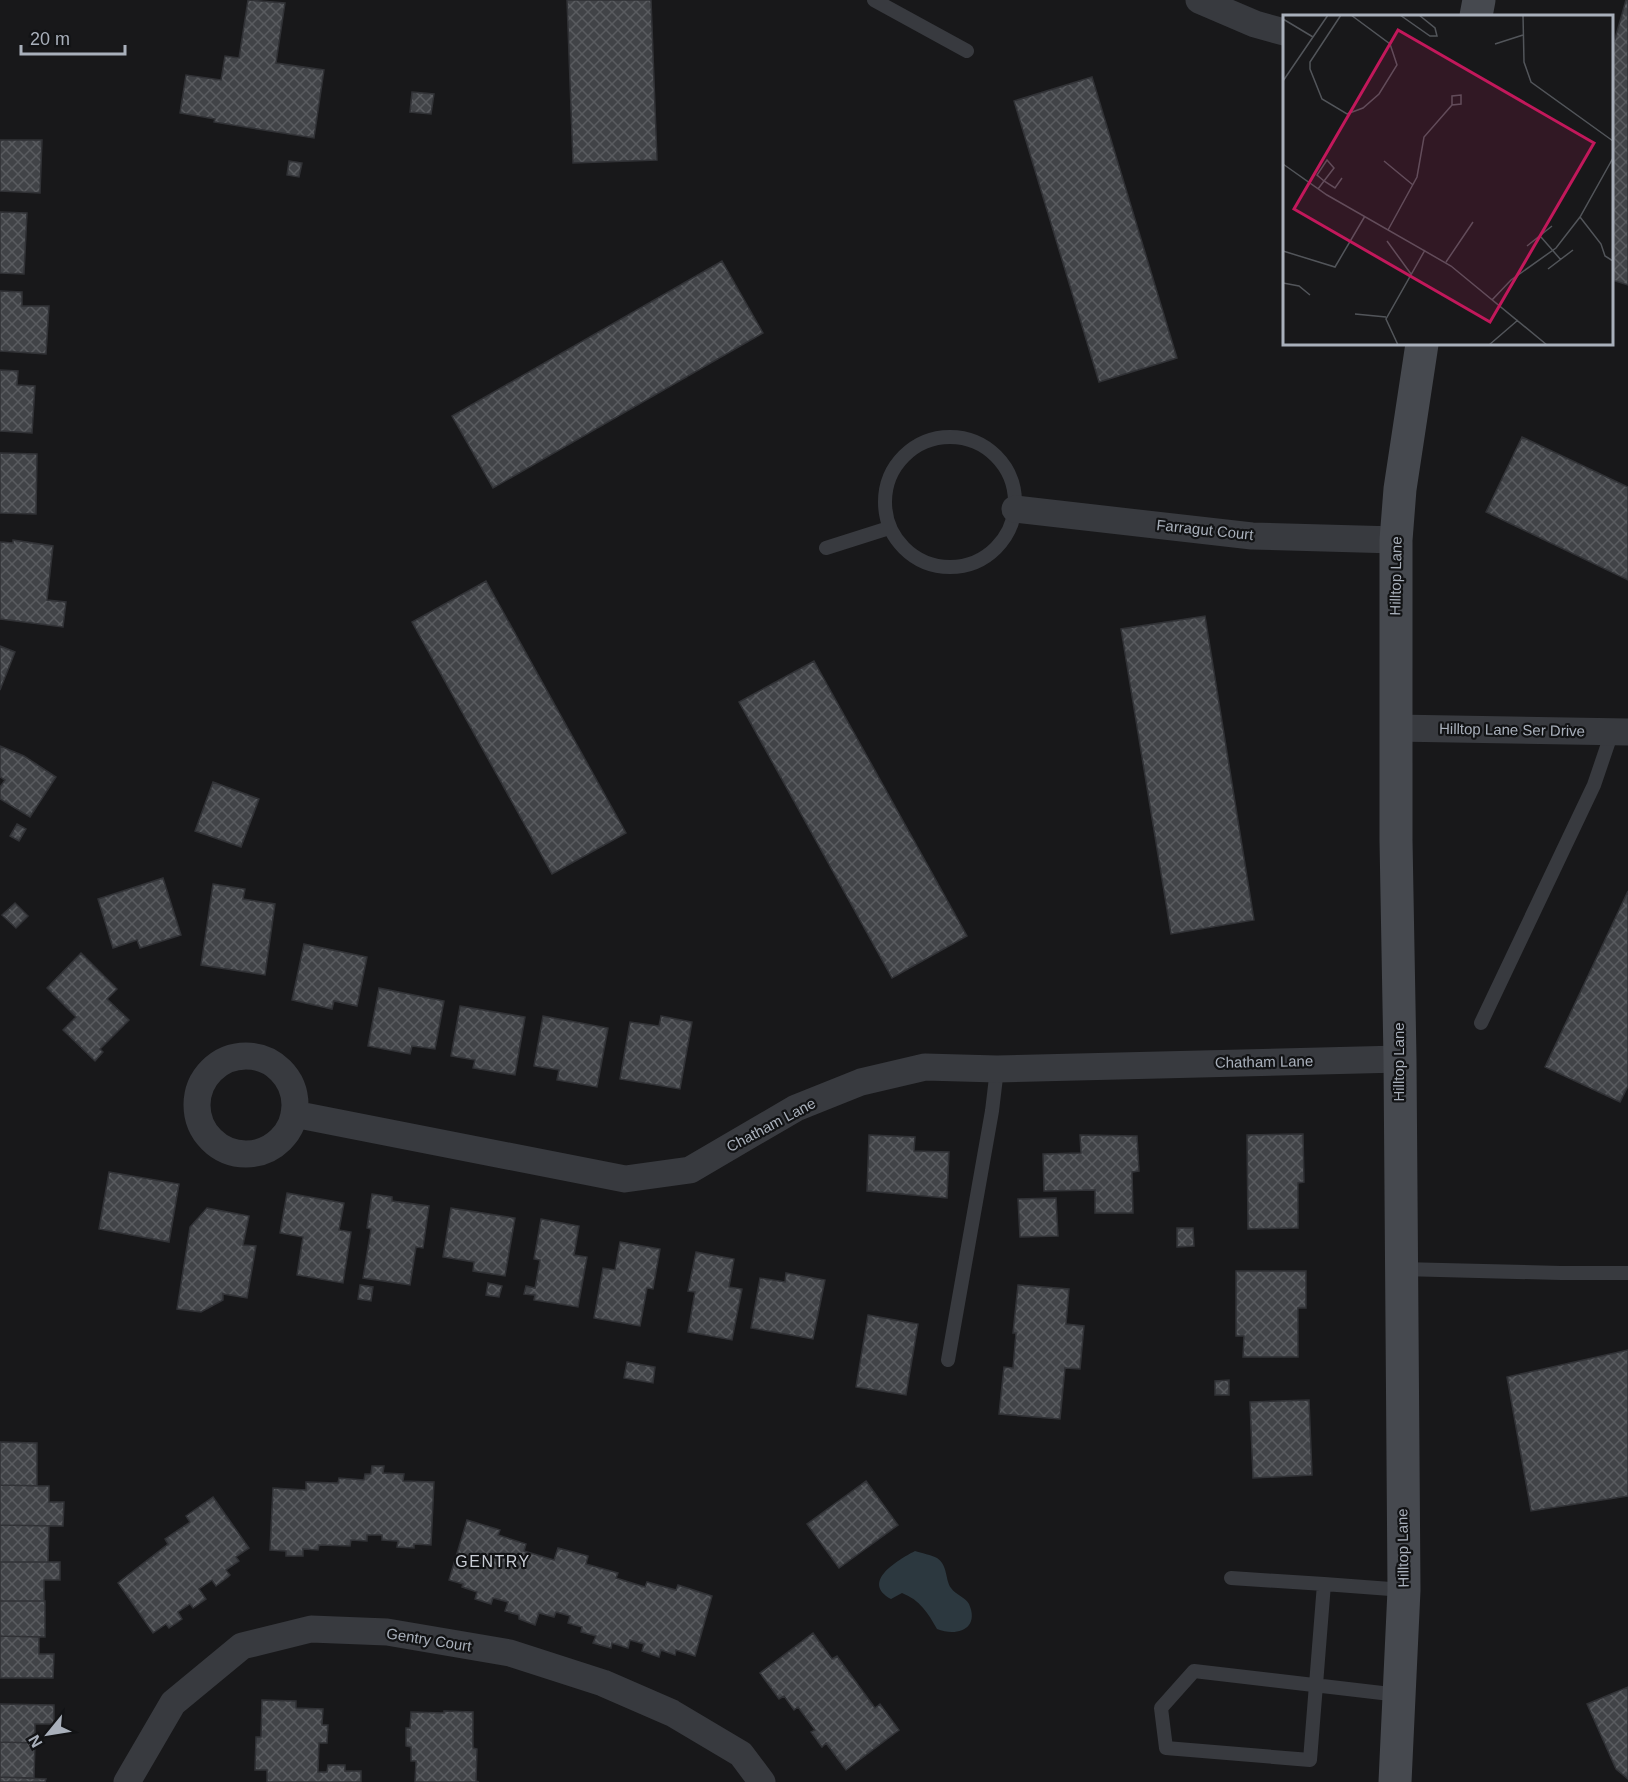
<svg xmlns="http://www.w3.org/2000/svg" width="1628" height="1782" font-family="Helvetica,sans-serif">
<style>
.water{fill:#2c383f}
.building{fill:url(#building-cross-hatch);stroke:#313236;stroke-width:1.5}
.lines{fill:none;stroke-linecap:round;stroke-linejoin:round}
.lane{stroke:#383a3f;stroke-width:14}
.street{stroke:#383a3f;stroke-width:27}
.secondary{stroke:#46494f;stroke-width:33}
.labels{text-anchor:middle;stroke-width:4.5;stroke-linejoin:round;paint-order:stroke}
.street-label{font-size:15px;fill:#a9b0bb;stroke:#121315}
.neighbourhood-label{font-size:16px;letter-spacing:1.5px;fill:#caced6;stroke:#121315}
.inset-road{fill:none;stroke:#52555a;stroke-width:1.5}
.view{fill:#c2185b;fill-opacity:0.15;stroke:#c2185b;stroke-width:3}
.inset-edge{fill:none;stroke:#a9b0bb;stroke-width:3}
</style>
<defs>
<pattern id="building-cross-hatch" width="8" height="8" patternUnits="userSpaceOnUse" patternTransform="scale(1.5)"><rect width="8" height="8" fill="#414347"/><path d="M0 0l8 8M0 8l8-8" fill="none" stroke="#5a5c60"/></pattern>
</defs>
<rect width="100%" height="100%" fill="#18181a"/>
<!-- water -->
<path class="water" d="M915 1551C921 1553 932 1555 937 1558 948 1565 945 1580 951 1588 956 1595 965 1597 969 1604 980 1629 957 1637 937 1629 928 1613 920 1600 902 1593L891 1599C860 1582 898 1560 915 1551Z"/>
<!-- building -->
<path class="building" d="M248 0 285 3 276 63 324 70 314 138 214 122 215 119 180 113 186 75 221 80 225 56 239 58Z
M567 0H651L657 160 573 163Z
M1626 0H1628V285L1612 280V49Z
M1092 77 1177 358 1099 382 1014 101Z
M412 92 434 94 431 114 410 112Z
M0 140H42L40 193 0 191Z
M289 161 302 163 299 177 287 175Z
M0 212 27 213 24 274 0 273Z
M722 261 763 333 493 488 452 416Z
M0 291 22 292V306H49L46 354 0 351Z
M0 370 18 371 17 385 35 386 32 433 0 431Z
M1522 437 1628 487V580L1486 512Z
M0 453 37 454 36 514 0 513Z
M13 540 53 546 47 600 66 602 63 627 0 619V542L13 543Z
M486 581 626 833 552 874 412 622Z
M1205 616 1254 920 1171 934 1121 629Z
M0 646 15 652 0 690Z
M814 661 967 936 892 978 739 702Z
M0 746 24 756 56 777 30 817 0 799V787L5 780 0 777Z
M213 782 259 799 241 847 195 831Z
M17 824 26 829 19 841 10 836Z
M163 878 181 935 140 948 137 940 113 948 98 899Z
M213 884 245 889 243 899 275 904 265 975 201 965Z
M1628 891V1086L1620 1102 1545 1067Z
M15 903 28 916 16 928 2 915Z
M304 944 367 957 357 1006 334 1001 332 1009 292 1000Z
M81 953 117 989 107 999 129 1020 100 1049 103 1052 95 1061 63 1030 76 1017 47 988Z
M379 988 444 1001 435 1049 412 1046 410 1054 368 1046Z
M460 1006 525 1017 515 1075 473 1068 475 1060 451 1056Z
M543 1016 608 1028 597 1087 557 1080 559 1070 534 1066Z
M661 1016 692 1022 680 1089 620 1079 630 1022 659 1026Z
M1303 1134 1304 1182 1298 1183V1228L1248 1229 1247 1135Z
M869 1135 915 1137 914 1151 949 1152 947 1198 867 1191Z
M1080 1135 1137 1136 1139 1171 1132 1172 1133 1213H1095V1190L1044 1191 1043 1154 1081 1153Z
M109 1172 179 1184 169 1242 99 1229Z
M287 1193 344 1203 339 1230 351 1232 343 1283 297 1275 303 1237 280 1233Z
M372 1194 392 1197V1201L429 1206 423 1248 416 1247 410 1285 363 1278 371 1229 367 1228Z
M1056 1198 1058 1236 1020 1237 1018 1199Z
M207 1208 249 1216 243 1245 256 1246 247 1298 223 1294V1300L201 1312 177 1309 190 1227Z
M451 1208 515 1218 505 1276 473 1271 474 1262 443 1257Z
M541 1219 579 1226 574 1255 587 1257 578 1307 534 1300 535 1295 524 1294 526 1286 535 1288 540 1260 534 1259Z
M1177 1228H1193L1194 1246 1177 1247Z
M620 1242 660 1249 653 1289 647 1288 640 1326 594 1318 603 1268 615 1270Z
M696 1252 734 1259 729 1287 742 1289 732 1340 688 1332 695 1292 688 1291Z
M1236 1271H1306V1308H1298V1357H1243L1244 1336H1236Z
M786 1273 825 1280 813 1339 751 1328 760 1278 785 1282Z
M488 1283 502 1286 499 1297 486 1295Z
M360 1285 373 1287 371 1301 358 1299Z
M1018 1285 1069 1289 1066 1324 1084 1326 1080 1369 1065 1368 1060 1419 999 1414 1004 1367 1013 1368 1016 1333H1013Z
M868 1315 918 1324 906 1395 856 1387Z
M1628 1350V1496L1531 1511 1507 1377Z
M627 1362 655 1367 653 1383 624 1378Z
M1229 1380V1395H1215V1381Z
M1309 1400 1312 1475 1253 1478 1250 1402Z
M0 1442 37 1443V1486L0 1485Z
M372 1466H384L383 1473 404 1474 403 1481 434 1482 431 1545 414 1544V1548L397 1547 398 1541 382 1540V1535H367V1541L351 1540 350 1546 319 1545 318 1550 303 1549V1556H286V1551L270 1550 273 1488 306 1490V1482L338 1483 339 1478 364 1480 365 1474H371Z
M866 1481 898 1525 839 1568 807 1524Z
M0 1485 49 1486V1502H64L63 1526 0 1525Z
M213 1497 249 1548 236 1557 239 1561 226 1570 230 1575 228 1577 216 1586 212 1580 199 1589 206 1599 193 1608 190 1604 178 1612 182 1619 169 1628 166 1624 153 1633 118 1583 168 1544 165 1539 190 1522 186 1516Z
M467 1520 500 1530 498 1535 526 1544 524 1551 554 1560 558 1548 588 1556 586 1564 618 1573 616 1578 645 1587 647 1582 676 1590 678 1585 712 1596 695 1656 676 1650 675 1655 661 1650 659 1657 642 1651 644 1644 630 1640 628 1648 612 1643 611 1648 593 1643 596 1636 581 1632 582 1627 568 1623 570 1616 556 1612 554 1617 539 1613 535 1625 519 1619V1615L505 1611 508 1602 493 1598 491 1604 475 1599 477 1592 462 1587 463 1584 449 1580Z
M0 1525 49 1526 48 1562H0Z
M0 1562H60V1580H44V1601H0Z
M0 1601H45V1637L0 1636Z
M813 1633 832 1659 837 1656 875 1708 880 1704 899 1730 846 1770 826 1743 822 1747 811 1732 815 1730 798 1707 794 1710 784 1696 779 1699 760 1673Z
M0 1636 39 1637V1654H54L53 1678H0Z
M1628 1687V1779L1616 1769 1587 1704Z
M262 1700 296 1701V1708L323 1709 322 1725H328L327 1743H319L318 1772H327L328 1765H345V1771H361V1782H267V1770H255L256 1737H261Z
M0 1704 54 1705V1724H35V1743L0 1742Z
M444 1711 473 1712V1748L477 1749 476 1781 479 1782H415L416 1761H411V1747L406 1746V1728H410L411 1712 444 1713Z
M0 1742 35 1743 34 1778 0 1777Z
M0 1777 46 1779 45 1782H0Z"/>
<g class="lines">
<!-- lane -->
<path class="lane" d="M874 0 967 51
M885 502a65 65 0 1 1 130 0a65 65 0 1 1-130 0Z
M826 548 889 528
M1481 1023 1594 785 1612 732
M1401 1269 1561 1273H1628
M948 1360 992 1111 997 1069
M1231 1578 1324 1584 1310 1760 1166 1748 1161 1708 1194 1671 1399 1695
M1324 1584 1404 1590"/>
<!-- street -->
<path class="street" d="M1199 0 1255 24 1284 32
M1015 509 1252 536 1396 540
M1395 728 1628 732
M197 1105a49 49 0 1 1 98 0a49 49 0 1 1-98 0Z
M294 1114 625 1179 690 1170 796 1108 861 1082 925 1067 997 1069 1400 1059
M127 1782 173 1703 242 1646 311 1629 387 1632 510 1653 603 1683 672 1713 741 1754 762 1782"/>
<!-- secondary -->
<path class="secondary" d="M1476 16 1479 0
M1395 1782 1404 1590 1400 1059 1396 840V540L1400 489 1422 344"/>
</g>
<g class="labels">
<!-- street labels -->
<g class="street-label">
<text transform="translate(1205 530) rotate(6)" y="5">Farragut Court</text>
<text transform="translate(1396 576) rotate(-89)" y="5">Hilltop Lane</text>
<text transform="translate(1512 730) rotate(1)" y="5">Hilltop Lane Ser Drive</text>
<text transform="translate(1264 1062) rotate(-1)" y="5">Chatham Lane</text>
<text transform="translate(1399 1062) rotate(-90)" y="5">Hilltop Lane</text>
<text transform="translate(771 1125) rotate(-28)" y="5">Chatham Lane</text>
<text transform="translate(1403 1548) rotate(-91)" y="5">Hilltop Lane</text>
<text transform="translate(429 1640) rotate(9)" y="5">Gentry Court</text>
</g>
<!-- neighbourhood labels -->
<g class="neighbourhood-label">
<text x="493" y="1567">GENTRY</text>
</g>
</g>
<!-- overview -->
<g transform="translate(1283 15)">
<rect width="330" height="330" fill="#18181a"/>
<path class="inset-road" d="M58 0 27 47V54L39 84 64 99 80 93 96 79 114 50 107 29 68 0M117 0 147 21H154L152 13 136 0M240 0 241 47 248 67 330 126M0 4 30 22M212 29 240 20M0 66 45 0M101 146 130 170M0 149 44 180 168 251 264 330M35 174 41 166 51 153 44 145 34 160 41 166 52 173 59 163M297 202 318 229 322 241 330 246M105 215 134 162 141 122 169 90 178 89V80L169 81V90M258 222 278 245M104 226 128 259M244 231 269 211M0 236 52 252 82 201M163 247 190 207M265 254 290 235M0 268 16 271 27 280M209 285 228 265 273 233 297 202 330 143M72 299 103 302M115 330 103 304 142 235M206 330 235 305"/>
<path class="view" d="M115 15 311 128 207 307 11 194Z"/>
<rect width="330" height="330" class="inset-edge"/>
</g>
<!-- north arrow -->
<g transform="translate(48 1734) rotate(240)" stroke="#121315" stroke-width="4.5" paint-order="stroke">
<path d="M0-4.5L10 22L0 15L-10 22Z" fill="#a9b0bb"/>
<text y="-9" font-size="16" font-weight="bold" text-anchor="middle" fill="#a9b0bb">N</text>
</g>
<!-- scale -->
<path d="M21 45v9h104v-9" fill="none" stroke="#a9b0bb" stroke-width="3"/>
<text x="30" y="45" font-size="18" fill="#a9b0bb" stroke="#121315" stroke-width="4.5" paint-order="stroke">20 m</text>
</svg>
